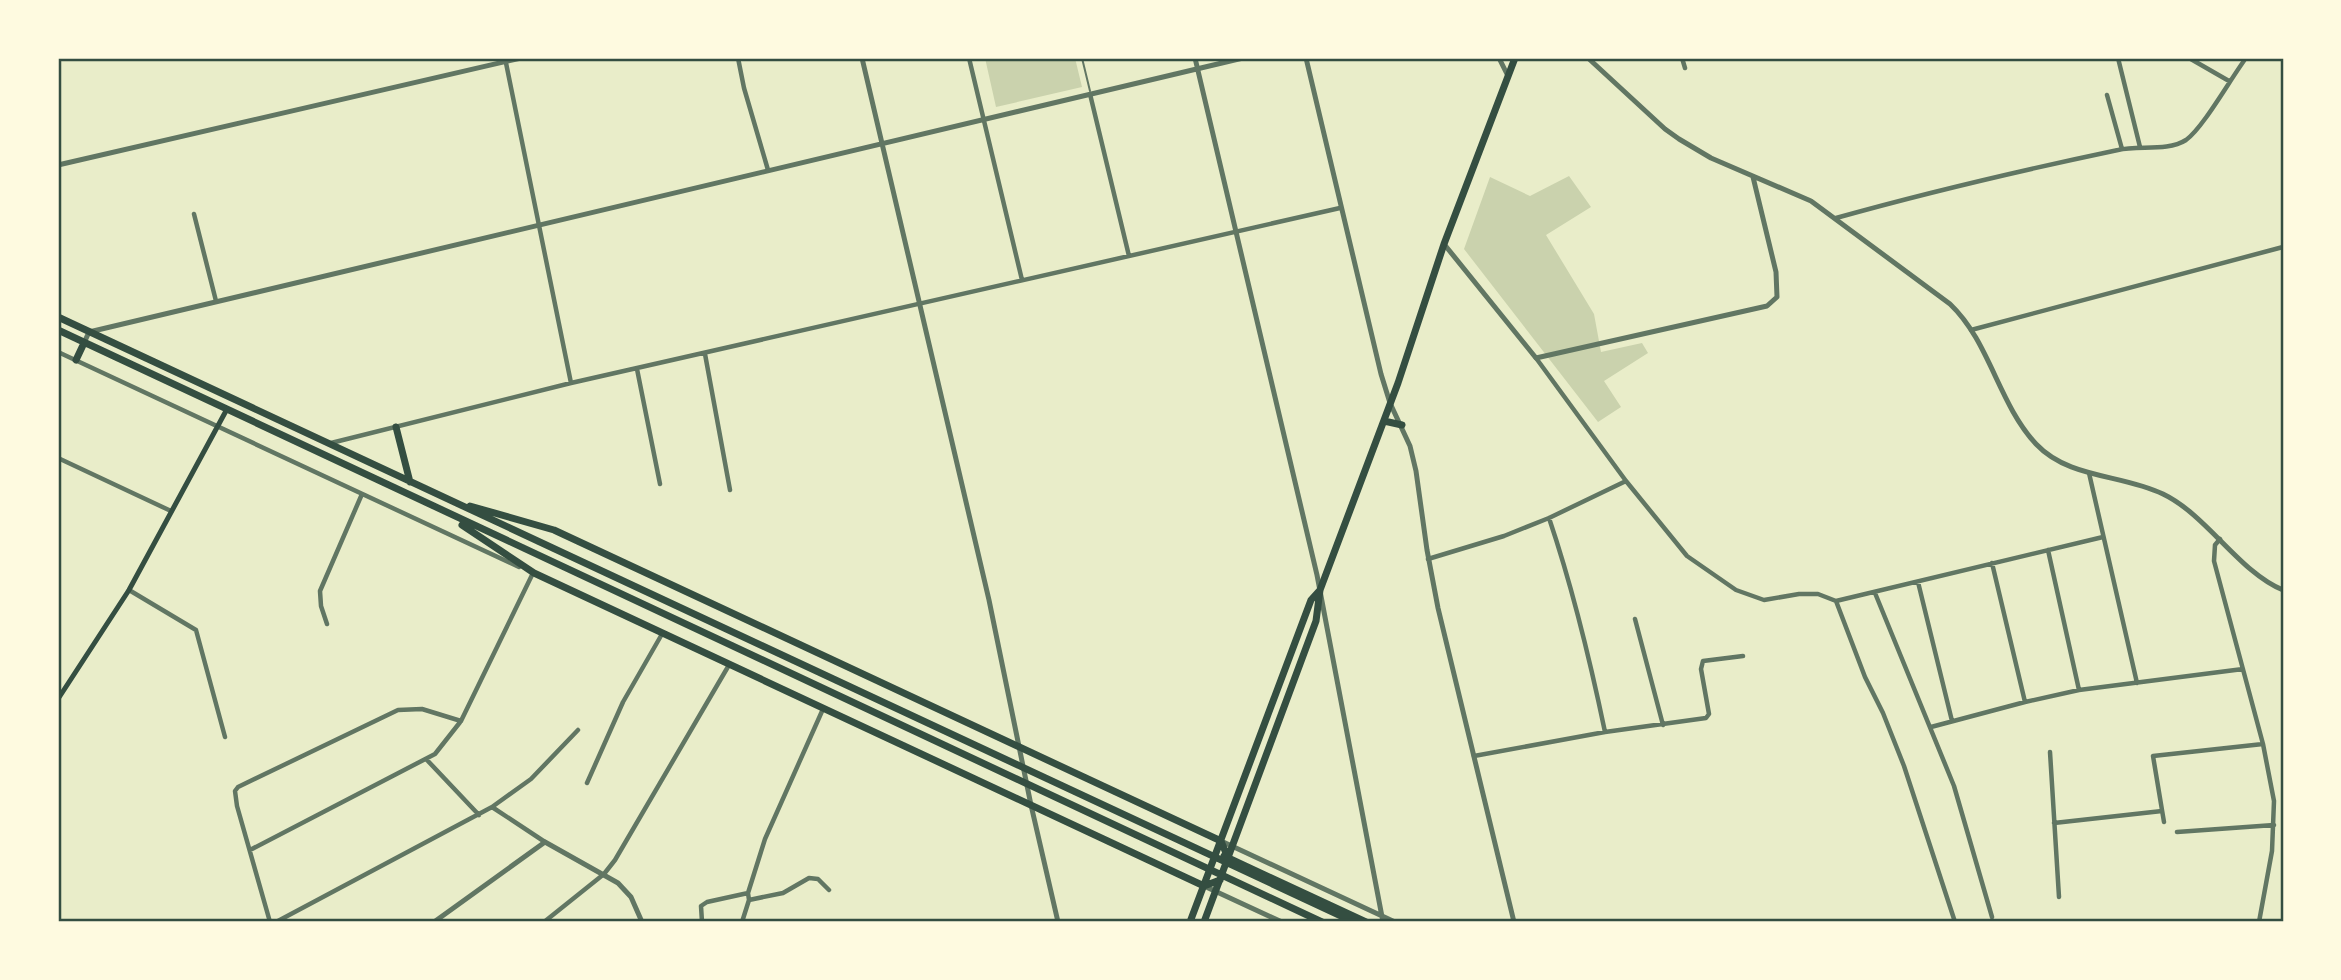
<svg xmlns="http://www.w3.org/2000/svg" width="2341" height="980" font-family="'Libre Baskerville',serif">
<style>
.green{fill:#cad2ad}
.lines{fill:none;stroke-linecap:round;stroke-linejoin:round}
.service{stroke:#617663;stroke-width:2}
.minor{stroke:#617663;stroke-width:4.5}
.tertiary{stroke:#617663;stroke-width:5}
.secondary{stroke:#344e41;stroke-width:5}
.trunk{stroke:#344e41;stroke-width:7}
.neatline{fill:none;stroke:#344e41;stroke-width:2.5}
</style>
<rect width="100%" height="100%" fill="#e9edc9"/>
<!-- green -->
<path class="green" d="M985 58H1075L1082 87 996 107Z
M1569 176 1591 207 1546 235 1594 314 1601 352 1642 343 1648 353 1604 381 1621 407 1598 422 1464 249 1490 177 1530 196Z"/>
<g class="lines">
<!-- service -->
<path class="service" d="M1082 58 1090 91"/>
<!-- minor -->
<path class="minor" d="M505 58 571 383
M738 58 744 88 768 170
M969 58 1022 280
M1682 58 1685 68
M2118 58 2140 147
M2189 58 2229 81
M1090 94 1129 256
M2107 95 2122 149
M194 214 216 301
M1836 218C1929 192 2023 170 2118 150 2139 145 2167 152 2186 140 2203 128 2231 78 2246 58
M1971 330 2283 247
M58 352 519 567
M705 354 730 490
M1536 358 1626 481 1687 556 1736 590 1764 600 1799 594H1818L1836 601 1865 677 1883 713 1904 766 1955 922
M637 369 660 484
M331 443 571 383 1340 208
M58 458 171 511
M2089 473 2137 683
M1549 518C1573 589 1590 660 1605 732
M2220 539 2215 545 2214 561 2263 744 2274 801 2272 851 2259 922
M2048 550 2079 690
M1428 559 1504 536 1549 518 1626 481
M1992 563 2025 702
M1918 582 1952 721
M129 590 196 630 225 737
M1875 593 1954 786 1992 917
M1836 601 2103 537
M1635 619 1663 725
M327 624 321 606 320 591 362 494
M1931 727 2025 702 2079 690 2243 669
M2050 752 2059 897
M1474 756 1605 732 1706 718 1709 714 1701 669 1703 661 1743 656
M427 760 479 815
M587 783 623 702 662 634
M492 807 545 842
M2164 822 2153 756 2263 744
M2054 823 2162 811
M2177 832 2274 825
M250 850 435 754 461 721 533 573
M748 893 765 839 823 709
M749 900 783 893 809 878 818 879 829 890
M270 922 237 806 235 791 238 787 398 710 422 709 461 721
M276 922 492 807 531 779 578 730
M544 922 604 874 615 860 729 665
M702 922 701 906 707 902 748 893 749 900 742 922"/>
<!-- tertiary -->
<path class="tertiary" d="M862 58 989 600 1031 805 1058 922
M1195 58 1317 575 1383 922
M1306 58 1381 374 1390 403 1410 446 1416 471 1427 550 1438 608 1514 922
M1499 58 1508 76
M1588 58 1665 129 1679 139 1711 158 1811 201 1950 304C1990 342 1998 403 2036 444 2069 479 2122 474 2163 494 2207 515 2239 572 2283 590
M58 165 521 58
M1444 244 1536 358 1767 306 1777 297 1776 272 1753 177
M84 343 89 332 1243 58
M1221 841 1395 922
M1204 886 1282 922
M434 922 545 842 618 883 631 897 642 922"/>
<!-- secondary -->
<path class="secondary" d="M58 699 129 590 227 409"/>
<!-- trunk -->
<path class="trunk" d="M58 317 1354 922
M58 330 1322 922
M76 360 84 343
M1384 421 1402 425
M396 427 410 482
M470 506 554 530 1221 841 1228 858
M462 525 534 573 1204 886 1220 880
M1224 856 1366 922
M1190 922 1311 600 1320 590
M1204 922 1316 621 1320 590 1398 383 1444 244 1515 58"/>
</g>
<!-- border -->
<rect width="2341" height="980" fill="none" stroke="#fefae0" stroke-width="119"/>
<rect x="60" y="60" width="2222" height="860" class="neatline"/>
</svg>
